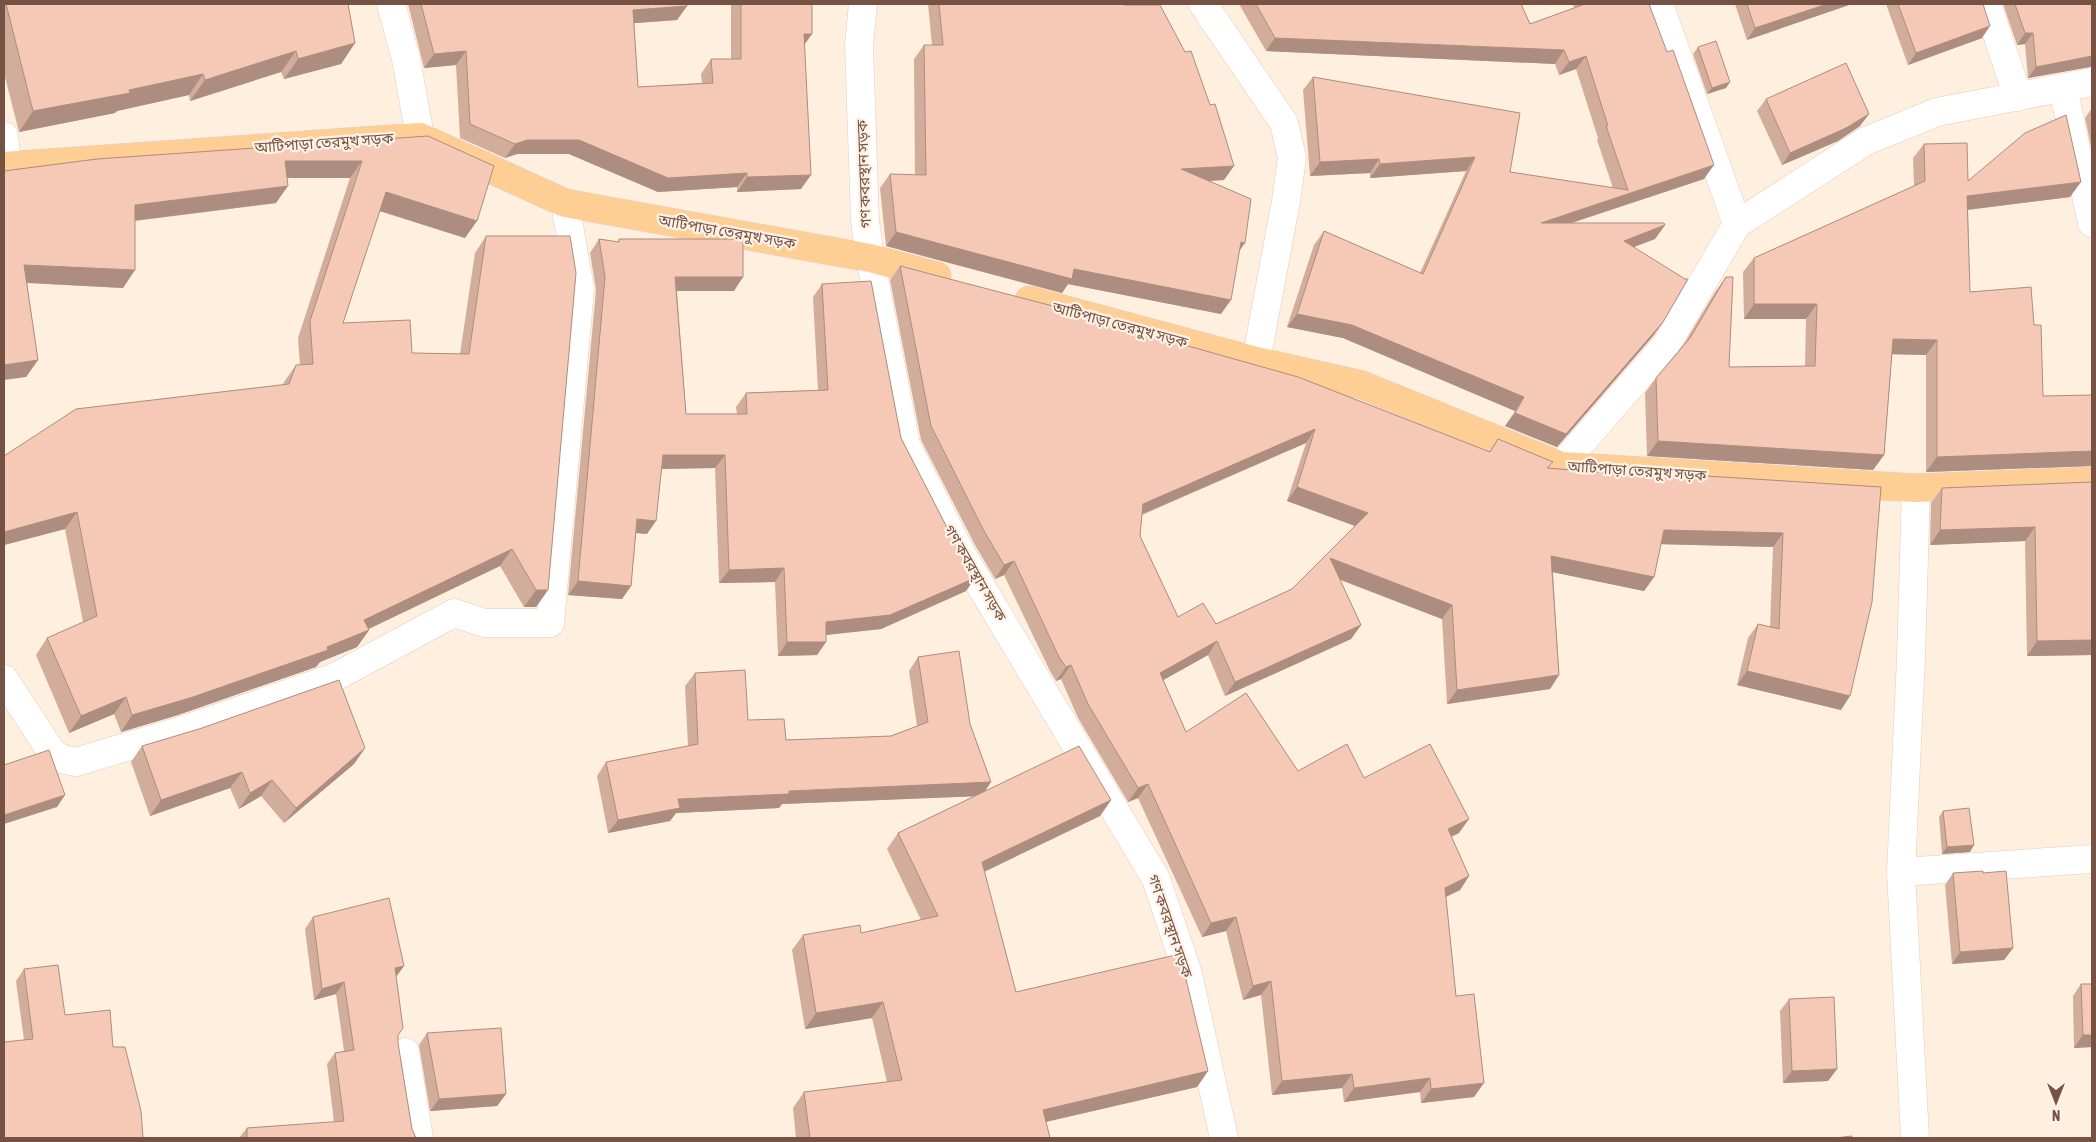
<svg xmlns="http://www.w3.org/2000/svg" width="2096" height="1142" font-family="'Asap Condensed','Noto Sans Bengali',sans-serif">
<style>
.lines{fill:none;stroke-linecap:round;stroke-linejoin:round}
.minor-casing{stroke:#e4ccbe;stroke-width:29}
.major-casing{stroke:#dbd2cf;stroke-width:29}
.minor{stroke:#fff;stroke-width:28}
.major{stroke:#ffce95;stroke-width:28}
.wall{fill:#d3ad9c;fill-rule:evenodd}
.shaded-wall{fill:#ac8d7f}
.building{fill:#f5c9b5;stroke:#ac8d7f;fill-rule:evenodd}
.labels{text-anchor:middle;stroke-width:4.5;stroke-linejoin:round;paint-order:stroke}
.street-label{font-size:15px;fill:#765245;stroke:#fff3e7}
</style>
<rect width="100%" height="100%" fill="#feefdf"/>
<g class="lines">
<defs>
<path id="minor" d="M391 4 406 59 420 137
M863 4 859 45 865 221 870 258 906 445 961 553 1156 879 1188 974 1224 1138
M1203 4 1284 123 1292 158 1286 201 1256 361
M1987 4 2018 97
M2063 88 2092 223
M4 136 7 164
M1737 224 1866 141 1937 112 2092 82
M1561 466 1666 345 1737 224 1659 4
M1916 488 1911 658 1901 872 2092 859
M4 679 51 751 62 759 76 762 183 730 333 678 454 613 484 623H550L580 289 565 203
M1901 872 1915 1138
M405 1052 419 1138"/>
<path id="major" d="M4 166 420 137 565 203 870 258 937 276
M1029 300 1256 361 1362 385 1561 466 1916 488 2092 481"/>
</defs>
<!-- minor casing -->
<use href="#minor" class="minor-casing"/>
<!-- major casing -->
<use href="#major" class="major-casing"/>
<!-- minor -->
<use href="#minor" class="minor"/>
<!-- major -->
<use href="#major" class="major"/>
</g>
<!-- wall -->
<path class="wall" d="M4 4H348L355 43 341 64 284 79 281 72 190 101 189 95 117 111 115 113 19 132 4 73Z
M408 4H687V6L677 20 634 23 638 87 702 83 701 74 711 59H731V4H812L804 44 801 189 737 192V187L658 192 569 154H517L505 158 460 138 456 65 424 68Z
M928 4H1124L1224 180 1210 181 1239 250 1221 314 1068 284 1062 293 886 246 880 188 890 174 915 175 914 59 924 45H932Z
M1239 4H1521L1530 24 1574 8 1573 4H1649L1704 179 1572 223 1665 225 1655 239 1634 247 1663 322 1653 336 1557 447 1505 426 1515 411 1343 338 1287 327 1314 245 1324 231 1420 273 1466 171 1370 178V173L1310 176 1303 90 1313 77 1510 172 1613 188 1597 140 1598 138 1576 69 1559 75 1555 64 1266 51Z
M1735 4H1852L1747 40Z
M1886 4H1983L1982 38 1908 65Z
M2003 4H2092L2090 67 2028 78 2025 44 2017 45Z
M1698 47 1726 88 1707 94 1693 54Z
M1766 99 1860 126 1838 141 1782 165 1757 111Z
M2092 108V151L2085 118Z
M428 136 465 238 379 211 343 323 412 353 460 354 475 253 486 236 548 590 536 607H524L500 566 368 629 369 630 357 647 320 662 316 667 178 715 121 732 114 714 69 733 36 655 47 638 83 622 65 529 4 545 283 385 284 382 296 365H300L298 338 350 178H287L276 203 135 221 123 288 27 283 38 360 26 377 4 171Z
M1924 144 1968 181 2070 197 1968 210 1970 292 2034 325 2043 396 2092 466 1926 472V355L1892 354 1884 455 1873 470 1647 456 1645 393 1656 378 1684 344 1715 292 1726 277 1729 367 1805 366 1806 319H1744L1743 272 1754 258 1914 186 1913 158Z
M599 239 618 242 619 239 734 291H677L686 414H737L736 407 746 393 818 390 813 297 822 284 957 547 975 578 966 591 881 629 826 635V642L817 655 778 656 775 582 719 583 715 468 662 469 647 534 636 533 631 586 622 599 568 595 596 290 590 253Z
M900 266 1064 311 1489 452 1498 439 1553 462 1548 468 1656 476 1658 473 1881 487 1841 710 1737 685 1748 638 1758 624 1770 627 1773 547 1661 544 1654 577 1644 591 1553 572 1559 675 1550 689 1447 704 1442 619 1340 580 1361 625 1351 639 1225 696 1208 655 1163 680 1186 732 1298 771 1364 778 1459 833 1451 837 1469 876 1460 890 1446 897 1456 996 1474 1097 1421 1103 1420 1092 1344 1102 1342 1088 1272 1095 1261 995 1243 1000 1226 931 1202 937 1138 798 1128 802 1078 718 1061 679 1056 681 1050 671 1004 575 995 579 975 545 921 440 890 280ZM1306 443 1287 501 1355 526 1292 589 1216 624 1178 617 1140 536 1142 515Z
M2092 482V655L2027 656 2025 541 1930 545 1931 503 1942 488Z
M918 657 970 724 991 782 984 791 1111 800 1100 816 984 872 1016 992 1208 1071 1197 1087 1046 1122 1050 1138H796L793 1108 804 1092 887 1082 872 1018 805 1029 792 950 803 935 861 933 921 920 887 849 898 833 975 796 782 804 779 808 676 813 670 821 608 833 597 776 606 762 688 746 685 686 695 673 748 720 786 740 891 736 917 726 909 671Z
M142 746 365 748 354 764 284 823 261 796 239 809 230 788 150 816 131 762Z
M1943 811 1970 852 1942 854 1939 817Z
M1953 873H1983L2013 948 2004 960 1952 964 1945 885Z
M313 917 396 977 398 1035V1043L412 1129 416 1138H239L247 1128 334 1122 327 1064 335 1053 344 1051 336 994 314 1000 305 929Z
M24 969 65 1015 113 1047 24 1040 16 981Z
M2081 984H2092V1047L2074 1048 2073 996Z
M1789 999 1837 1069 1828 1081 1783 1083 1780 1011Z
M427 1033 506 1094 497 1106 430 1111 419 1045Z"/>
<!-- shaded-wall -->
<path class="shaded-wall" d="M1827 4H1852L1747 40 1755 28Z
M687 6 677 20 623 24 633 10Z
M1990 26 1982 38 1908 65 1916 53Z
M2025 33H2033L2025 44 2017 45Z
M804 34H812L802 48Z
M1275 38 1564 50 1555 64 1266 51Z
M355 43 341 64 284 79 298 59Z
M296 51 281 72 190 101 205 80Z
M466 51 456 65 424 68 434 54Z
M1586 56 1576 69 1559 75 1569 62Z
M2092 56V67H2090L2028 78 2036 67Z
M203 74 189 95 117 111 115 113 19 132 33 111Z
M1730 82 1726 88 1707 94 1712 88Z
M1869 114 1860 126 1838 141 1782 165 1790 153Z
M527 140H579L747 173 737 187 658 192 569 154H517L505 158 515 144Z
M1475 157 1466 171 1370 178 1380 164Z
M1379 159 1370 173 1310 176 1320 162Z
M285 161H362L350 178H273Z
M1714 165 1704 179 1531 236 1541 223Z
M1234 166 1224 180 1171 183 1181 169Z
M811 175 801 189 737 192 747 177Z
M2081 182 2070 197 1957 211 1967 196Z
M288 186 276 203 123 222 135 205Z
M386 192 477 221 465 238 374 209Z
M1665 225 1655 239 1615 254 1624 241Z
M896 232 1231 300 1221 314 1068 284 1062 293 886 246Z
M1241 242 1245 243 1235 257Z
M24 265 135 270 123 288 12 282Z
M675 277H743L734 291H666Z
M1754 304H1817L1806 319H1744Z
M1297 314 1352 325 1524 397 1515 411 1343 338 1287 327Z
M1663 322 1653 336 1557 447 1505 426 1515 413Z
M1893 339 1937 340 1926 355 1882 354Z
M38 360 26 377 4 380V365Z
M1315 429 1306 443 1133 518 1143 504Z
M1658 441 1884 455 1873 470 1647 456Z
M2092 451V466L1926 472 1937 457Z
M663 455H725L715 468 653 469Z
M1297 487 1368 513 1358 527 1287 501Z
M77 512 65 529 4 545V532Z
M637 519 656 521 647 534 627 532Z
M2035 527 2025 541 1930 545 1940 530Z
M1664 530 1783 533 1773 547 1654 544Z
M512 549 500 566 352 637 364 620Z
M1551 556 1654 577 1644 591 1542 570Z
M1330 558 1452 605 1442 619 1321 572Z
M1014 561 1004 575 995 579 1004 565Z
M784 568 775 582 719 583 729 570Z
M975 578 966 591 881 629 816 636 826 622Z
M578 581 631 586 622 599 568 595Z
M536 590H548L536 607H524Z
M1361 625 1351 639 1225 696 1235 682Z
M369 630 357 647 320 662 316 667 178 715 121 732 132 715 327 647Z
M2092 640V655L2027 656 2037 641Z
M1217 641 1208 655 1151 687 1160 673Z
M787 642H826L817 655 778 656Z
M1071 665 1061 679 1056 681 1066 667Z
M1747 671 1850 696 1841 710 1737 685Z
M1559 675 1550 689 1447 704 1457 690Z
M126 697 114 714 69 733 81 716Z
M365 748 354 764 284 823 296 808Z
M242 772 230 788 150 816 161 800Z
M272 780 261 796 239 809 250 793Z
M991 782 982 796 782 804 779 808 676 813 670 821 608 833 618 820 678 799 789 791Z
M1148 784 1138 798 1128 802 1138 788Z
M65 795 57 807 4 824V815Z
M1111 800 1100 816 971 878 982 862Z
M1469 819 1459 833 1438 843 1448 829Z
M1974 845 1970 852 1942 854 1947 847Z
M1469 876 1460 890 1435 902 1445 888Z
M1236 917 1226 931 1202 937 1211 923Z
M2013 948 2004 960 1952 964 1960 952Z
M404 966 396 977 395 968Z
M1271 981 1261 995 1243 1000 1253 986Z
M344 982 336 994 314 1000 322 989Z
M883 1002 872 1018 805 1029 816 1013Z
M2083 1035H2092V1047L2074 1048Z
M1837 1069 1828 1081 1783 1083 1792 1071Z
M1208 1071 1197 1087 1032 1125 1043 1110Z
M1352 1074 1342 1088 1272 1095 1282 1081Z
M1430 1078 1420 1092 1344 1102 1354 1088Z
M1484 1083 1474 1097 1421 1103 1431 1089Z
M506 1094 497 1106 430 1111 439 1099Z"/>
<!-- building -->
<path class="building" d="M6 4H348L355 43 298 59 296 51 205 80 203 74 129 90 130 93 33 111Z
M421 4H687V6L633 10 638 87 713 83 711 59H741V4H812V34H804L811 175 747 177V173L668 178 579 140H527L515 144 470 124 466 51 434 54Z
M939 4H1124V5H1160L1185 52 1191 51 1210 105 1215 104 1234 166 1181 169 1251 199 1245 243 1241 242 1231 300 1074 269 1072 279 896 232 890 174 926 175 924 45H943Z
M1256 4H1521L1530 24 1585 4H1649L1667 52 1673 50 1714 165 1541 223H1664L1665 225 1624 241 1685 279H1688L1663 322 1566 434 1515 413 1524 397 1352 325 1297 314 1324 231 1423 274 1475 157 1380 164 1379 159 1320 162 1313 77 1520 113 1510 172 1628 190 1606 126H1608L1586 56 1569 62 1564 50 1275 38Z
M1747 4H1827L1755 28Z
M1898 4H1983L1990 26 1916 53Z
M2015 4H2092V56L2036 67 2033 33H2025Z
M1716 41 1730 82 1712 88 1698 47Z
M1846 63 1869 114 1846 128 1790 153 1766 99Z
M2066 115 2081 182 1967 196 1970 292 2031 287 2034 325H2041L2043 396 2092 395V451L1937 457V340L1893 339 1884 455 1658 441 1656 378 1690 338 1726 277H1733L1729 367 1815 366 1817 304H1754V258L1925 181 1924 144 1967 143 1968 181 2025 133Z
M428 136 494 166 477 221 386 192 343 323 410 320 412 353 469 354 486 236H570L576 273 548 590H536L512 549 364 620 369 630 327 647 328 650 190 698 132 715 126 697 81 716 47 638 97 616 77 512 4 532V456L76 409 289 384 296 365 313 364 310 321 362 161H285L288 186 135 205V270L24 265 38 360 4 365V171L97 159Z
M599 239 619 242V239H743V277H675L686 414H747L746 393 828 390 822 284 871 281 901 438 957 547 975 578 890 615 826 622V642H787L784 568 729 570 725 455H663L656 521 637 519 631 586 578 581 605 277Z
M900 266 1064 309V311L1298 377 1490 452 1498 439 1553 462 1547 468 1658 477V473L1881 487 1872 602 1850 696 1747 671 1758 624 1779 629 1783 533 1664 530 1654 577 1551 556 1559 675 1457 690 1452 605 1330 558 1361 625 1235 682 1217 641 1160 673 1186 732 1246 693 1298 771 1347 744 1364 778 1430 744 1469 819 1448 829 1469 876 1445 888 1456 996 1474 994 1484 1083 1431 1089 1430 1078 1354 1088 1352 1074 1282 1081 1271 981 1253 986 1236 917 1211 923 1148 784 1138 788 1088 704 1071 665 1066 667 1059 657 1014 561 1004 565 984 531 931 426ZM1315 429 1297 487 1368 513 1292 589 1216 624 1203 603 1178 617 1140 536 1143 504Z
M2092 482V640L2037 641 2035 527 1940 530 1942 488Z
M959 651 970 724 991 782 789 791V794L678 799 680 808 618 820 606 762 698 744 695 673 745 670 748 720 784 719 786 740 891 736 928 722 918 657Z
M339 680 365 748 296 808 272 780 250 793 242 772 161 800 142 746 199 729Z
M1079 746 1111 800 982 862 1016 992 1180 954 1208 1071 1043 1110 1050 1138H810L804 1092 902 1080 883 1002 816 1013 803 935 860 925 861 933 938 916 898 833Z
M49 750 65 795 4 815V765Z
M1969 808 1974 845 1947 847 1943 811Z
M1983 871V873L2006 871 2013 948 1960 952 1953 873Z
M389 898 404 966 395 968 403 1028 398 1035V1043L412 1129 416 1138H247V1128L344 1121 335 1053 354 1050 344 982 322 989 313 917Z
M58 965 65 1015 110 1010 113 1047H125L141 1111 143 1138H4V1042L33 1039 24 969Z
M2081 984H2092V1035H2083Z
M1834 997 1837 1069 1792 1071 1789 999Z
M501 1028 506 1094 439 1099 427 1033Z
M1852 1136V1138H1835Z"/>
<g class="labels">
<!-- street labels -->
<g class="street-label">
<text transform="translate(324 143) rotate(-4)" y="5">আটিপাড়া তেরমুখ সড়ক</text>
<text transform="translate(864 174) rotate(-92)" y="5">গণ কবরস্থান সড়ক</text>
<text transform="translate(727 232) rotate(10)" y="5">আটিপাড়া তেরমুখ সড়ক</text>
<text transform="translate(1120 325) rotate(15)" y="5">আটিপাড়া তেরমুখ সড়ক</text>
<text transform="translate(1637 471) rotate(4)" y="5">আটিপাড়া তেরমুখ সড়ক</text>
<text transform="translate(975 573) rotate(60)" y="5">গণ কবরস্থান সড়ক</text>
<text transform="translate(1170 926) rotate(71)" y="5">গণ কবরস্থান সড়ক</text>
</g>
</g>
<!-- border -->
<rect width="2096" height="1142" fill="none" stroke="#765245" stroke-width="10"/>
<!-- north arrow -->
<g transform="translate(2056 1102) rotate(180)" stroke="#fff3e7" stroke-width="4" paint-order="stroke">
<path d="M0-4L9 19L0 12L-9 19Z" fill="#765245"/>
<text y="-8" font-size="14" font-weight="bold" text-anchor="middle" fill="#765245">N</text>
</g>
</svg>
